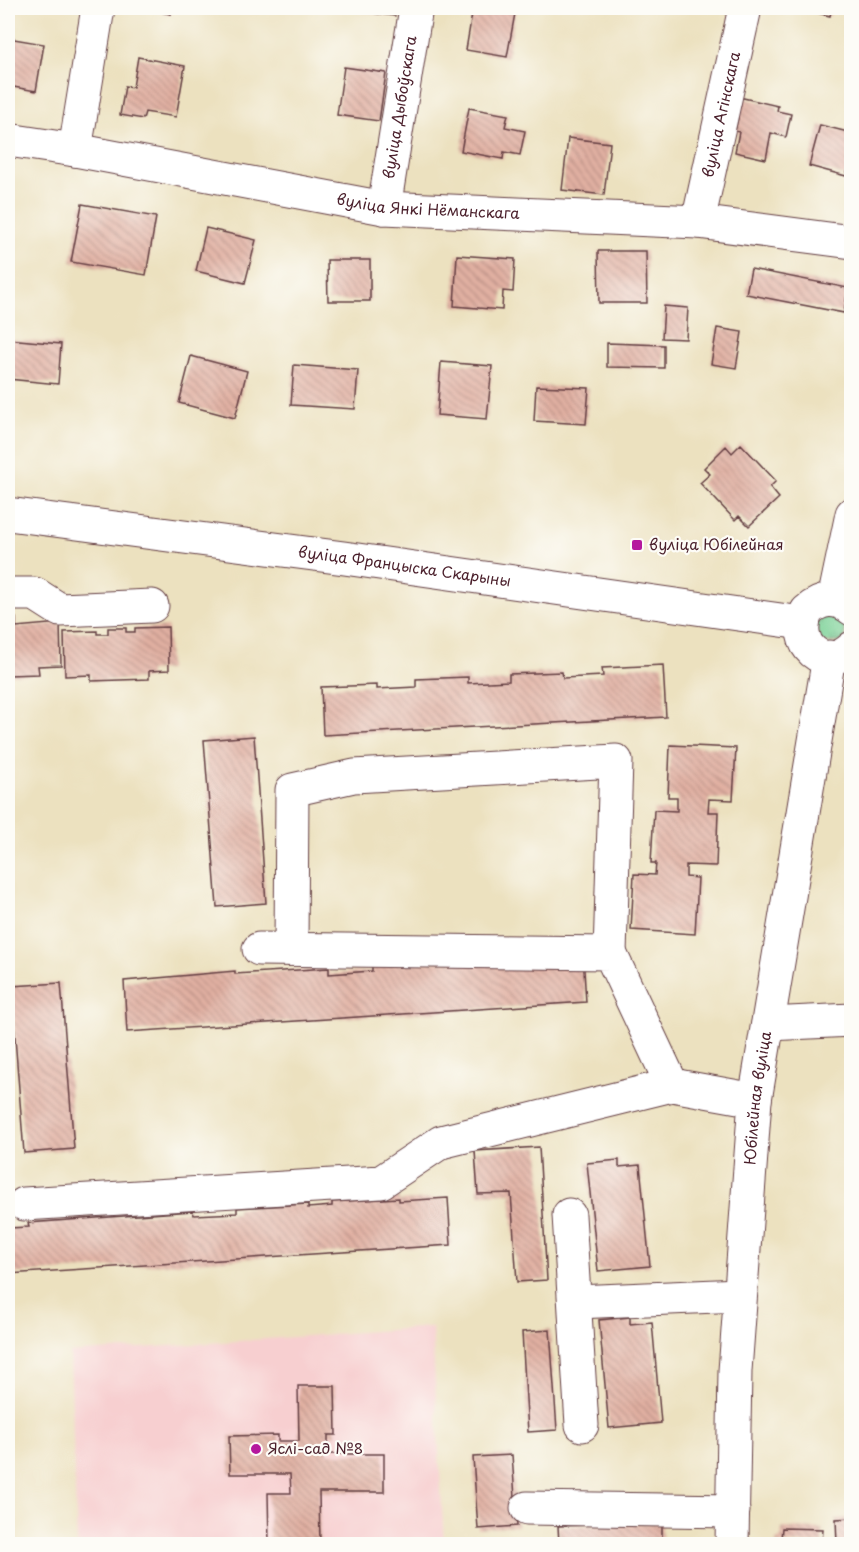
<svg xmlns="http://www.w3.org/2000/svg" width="859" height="1552" font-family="'Playpen Sans',sans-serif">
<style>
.built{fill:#f7cfd0}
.grass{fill:url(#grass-tufts);stroke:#627861;stroke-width:1.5}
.building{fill:url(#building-back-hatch)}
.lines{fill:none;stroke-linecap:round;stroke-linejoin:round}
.minor-casing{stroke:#623c41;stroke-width:35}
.minor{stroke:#fff;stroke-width:33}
.poi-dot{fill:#b5179e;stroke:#fdfcf7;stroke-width:2}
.labels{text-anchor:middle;stroke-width:4.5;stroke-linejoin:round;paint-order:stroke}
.street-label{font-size:15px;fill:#4a1f2b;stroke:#fdfcf7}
.poi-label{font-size:15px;fill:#4a1f2b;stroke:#fdfcf7;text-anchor:start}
</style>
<defs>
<pattern id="grass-tufts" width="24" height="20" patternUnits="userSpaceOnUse" patternTransform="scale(1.5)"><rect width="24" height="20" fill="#7ad197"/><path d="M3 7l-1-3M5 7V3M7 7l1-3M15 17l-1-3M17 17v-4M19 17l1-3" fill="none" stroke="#6bb382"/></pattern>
<pattern id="building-back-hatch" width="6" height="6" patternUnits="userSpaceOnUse" patternTransform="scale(1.5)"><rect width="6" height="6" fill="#e1b0a2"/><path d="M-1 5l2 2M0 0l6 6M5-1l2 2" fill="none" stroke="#b88f84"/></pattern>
</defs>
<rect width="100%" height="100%" fill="#fdfcf7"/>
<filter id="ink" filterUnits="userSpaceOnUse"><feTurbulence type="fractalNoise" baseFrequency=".0167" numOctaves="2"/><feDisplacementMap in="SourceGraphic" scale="12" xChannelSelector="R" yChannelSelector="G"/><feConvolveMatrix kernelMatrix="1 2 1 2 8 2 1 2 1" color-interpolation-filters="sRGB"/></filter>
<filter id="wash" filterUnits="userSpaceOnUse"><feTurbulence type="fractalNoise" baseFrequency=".008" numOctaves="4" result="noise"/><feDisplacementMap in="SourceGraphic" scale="24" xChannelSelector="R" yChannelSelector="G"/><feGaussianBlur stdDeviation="1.35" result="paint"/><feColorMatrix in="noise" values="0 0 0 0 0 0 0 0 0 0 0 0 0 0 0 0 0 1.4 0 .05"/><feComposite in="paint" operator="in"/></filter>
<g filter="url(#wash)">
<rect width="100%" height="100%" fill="#ece1bf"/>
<!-- built -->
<path class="built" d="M432 1327 444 1544H77L70 1353Z"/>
<!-- grass -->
<path class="grass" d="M833 614 844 623 845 637 841 642 821 643 815 624 820 618Z"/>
<g id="blocks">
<!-- building -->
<path class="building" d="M142 8H172L171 14Z
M356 8H396L395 16 356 11Z
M473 8H516L507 57 466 50Z
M797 8H832L830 16Z
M8 38 44 44 36 91 8 86Z
M138 57 185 66 176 117 145 112 143 119 120 115 125 86 133 87Z
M344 67 386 73 379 121 337 115Z
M739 97 778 106 777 111 791 114 786 137 771 133 766 159 735 152 739 132 735 131 738 118 734 117Z
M469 108 508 115 505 127 525 131 520 155 504 152 503 159 461 151Z
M820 125 852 133V157L846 176 809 166Z
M568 138 610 143 604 195 562 190Z
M82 204 156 217 146 275 71 262Z
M206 228 256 240 245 283 196 271Z
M598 251H646L647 303H599Z
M457 255 515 259 513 292 503 291 502 310 454 306Z
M327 260H370V301H328Z
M751 269 848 288 844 313 746 294Z
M664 306 688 308 686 339 662 338Z
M717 328 742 332 736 368 711 364Z
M8 339 61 344 58 384 8 379Z
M607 343 664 345V368L607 367Z
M191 356 247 371 235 418 179 403Z
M441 362 492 366 487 419 437 415Z
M294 365 358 370 355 409 291 405Z
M536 386 589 388 586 424 534 421Z
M741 444 776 481 770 487 779 498 749 526 739 516 735 520 700 483 710 474 704 468 726 446 732 453Z
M8 618H16V627L60 623 61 665 38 666 39 674 8 675Z
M168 627 169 670 149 671V679L91 681V675L65 676 64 632 97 631V634H108V628H126V632H135V628Z
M663 665 666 717 323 735 321 687 377 685V689L416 687V679L468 677V683L509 681V674L562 672 563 678 603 676 602 668Z
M254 736 266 903 217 907 204 740Z
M670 745 736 748 733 800 709 799 708 812H718L716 866 686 865V877L698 878 695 934 631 930 634 874 655 875 656 863H651L654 810 677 811V797H668Z
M583 955 586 1002 127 1032 124 981 235 971V974L329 968V974L372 971V965Z
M61 983 74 1149 24 1153 11 986Z
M539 1147 547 1280 517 1282 511 1193 478 1194 475 1151Z
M619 1160V1167L640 1165 650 1266 598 1271 587 1163Z
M399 1198V1201L448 1198 451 1245 8 1274V1228L29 1227 28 1223 193 1211 194 1215 237 1213V1208L308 1204V1208L332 1206V1202Z
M630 1317V1324L652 1322 661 1423 609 1428 599 1320Z
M550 1330 557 1430 528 1432 522 1332Z
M298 1386H335L336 1435H328V1454H384V1492H319L320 1544H269L268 1493H291L290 1474H230L229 1436 278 1435V1441H299Z
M512 1455 517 1526 478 1529 473 1457Z
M852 1518V1544H837L836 1519Z
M662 1523V1544H559L558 1526Z
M782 1528 823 1529 822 1544H776L777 1539H781Z"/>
</g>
</g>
<g filter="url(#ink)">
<use href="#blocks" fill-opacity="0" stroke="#623c41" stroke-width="1.5"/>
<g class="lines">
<defs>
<g id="minor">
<path id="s1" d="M8 140 75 150 384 208 698 222 852 242"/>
<path d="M75 150 98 8"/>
<path id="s2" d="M384 208 416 8"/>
<path id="s3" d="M698 222 745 8"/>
<path id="s4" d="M8 514 344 558 802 623"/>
<path d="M8 594H35L60 610 152 606"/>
<path d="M834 600 852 514"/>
<path d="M852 609C836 597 821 598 807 611 791 644 824 674 852 648"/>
<path d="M259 949 610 953 672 1085"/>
<path d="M291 949 292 790 354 776 616 761 610 953"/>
<path d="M768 1024 852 1020"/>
<path d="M24 1204 381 1182 441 1142 672 1085 755 1100"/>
<path d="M569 1215 582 1425"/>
<path d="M576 1302 740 1295"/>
<path d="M527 1508 733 1511"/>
<path id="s5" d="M732 1544 735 1371 755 1100 829 657"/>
</g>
</defs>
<!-- minor casing -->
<use href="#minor" class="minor-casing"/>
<!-- minor -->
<use href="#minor" class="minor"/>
</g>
</g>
<!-- markers -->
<g class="poi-dot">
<rect x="631" y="539" width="12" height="12" rx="3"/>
<circle cx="256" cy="1449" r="6"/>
</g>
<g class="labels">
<!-- street labels -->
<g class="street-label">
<text dy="5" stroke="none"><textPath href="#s2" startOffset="102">вуліца Дыбоўскага</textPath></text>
<text dy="5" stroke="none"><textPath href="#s3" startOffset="110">вуліца Агінскага</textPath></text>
<text dy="5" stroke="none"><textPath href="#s1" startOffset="426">вуліца Янкі Нёманскага</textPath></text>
<text dy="5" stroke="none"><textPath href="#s4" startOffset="400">вуліца Францыска Скарыны</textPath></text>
<text dy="5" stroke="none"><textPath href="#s5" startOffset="447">Юбілейная вуліца</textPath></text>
</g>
<!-- poi labels -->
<g class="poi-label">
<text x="649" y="550">вуліца Юбілейная</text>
<text x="268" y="1454">Яслі-сад №8</text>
</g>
</g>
<!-- margin -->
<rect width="859" height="1552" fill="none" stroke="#fdfcf7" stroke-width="30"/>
</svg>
